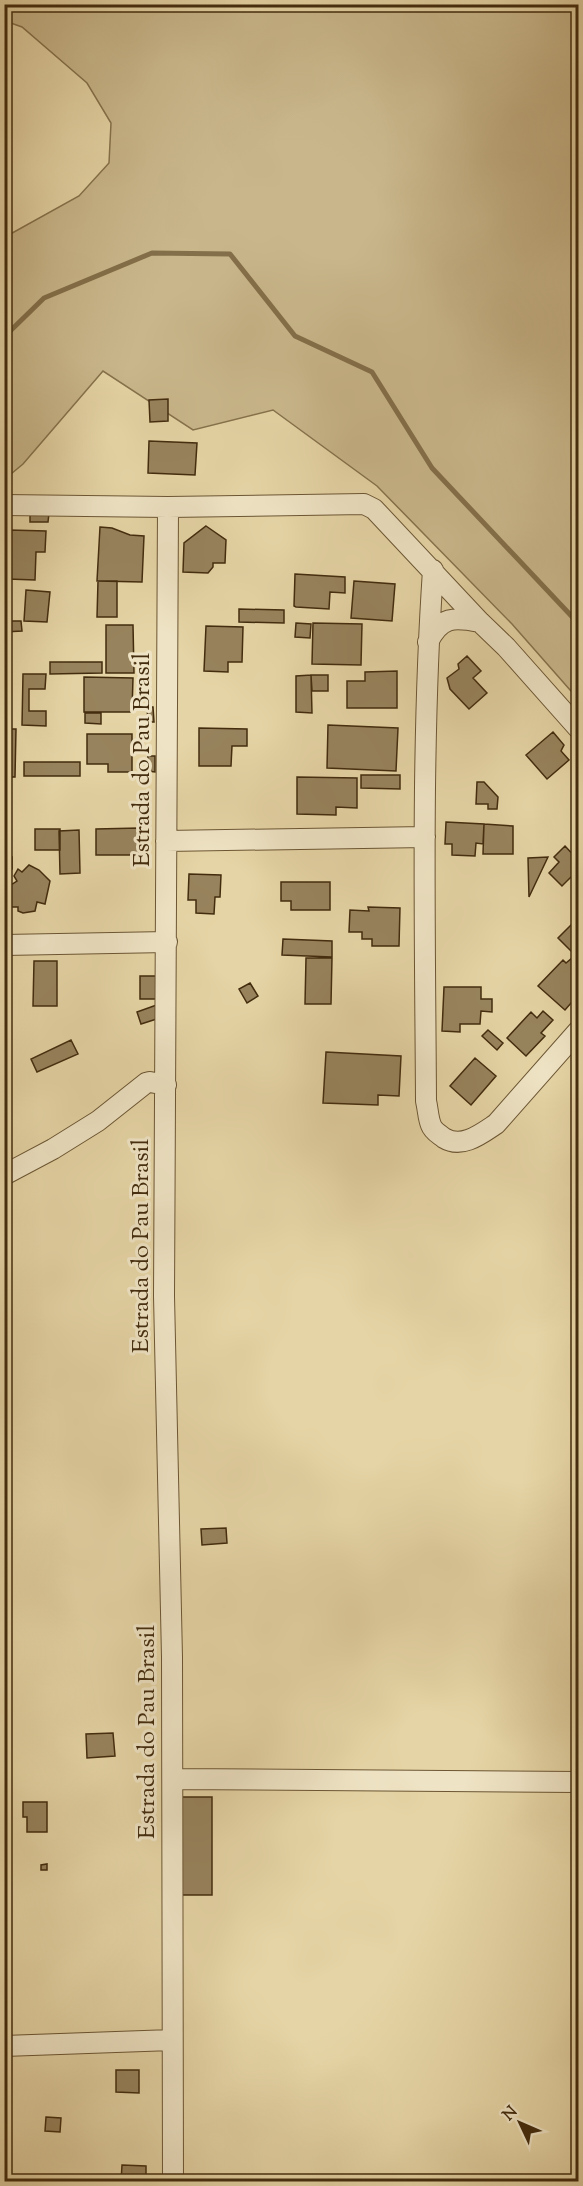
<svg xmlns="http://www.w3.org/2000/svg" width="583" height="2186" font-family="'Sorts Mill Goudy',serif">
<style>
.green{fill:#c9b78b;stroke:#86724c;stroke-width:1.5}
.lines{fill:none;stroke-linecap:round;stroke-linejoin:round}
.stream{stroke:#836f4a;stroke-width:5}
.building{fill:#97835d;stroke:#432c0e;stroke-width:1.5}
.minor-casing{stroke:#6c5634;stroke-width:22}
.minor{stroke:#eee3c4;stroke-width:20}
.labels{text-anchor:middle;stroke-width:6;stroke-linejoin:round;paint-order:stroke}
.street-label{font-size:24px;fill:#432c0e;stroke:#eee3c4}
</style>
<rect width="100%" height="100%" fill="#e5d4a5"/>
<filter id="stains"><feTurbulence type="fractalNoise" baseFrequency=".00333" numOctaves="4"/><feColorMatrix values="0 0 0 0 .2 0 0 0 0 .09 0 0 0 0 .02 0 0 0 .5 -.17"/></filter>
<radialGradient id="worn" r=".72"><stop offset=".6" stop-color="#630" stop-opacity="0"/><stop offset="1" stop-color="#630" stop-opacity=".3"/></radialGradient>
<!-- green -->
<path class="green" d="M5 5H578V699L512 624 377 486 273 410 193 430 103 371 23 464 5 479V237L79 196 109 163 111 123 87 83 22 27 5 21Z"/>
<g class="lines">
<!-- stream -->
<path class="stream" d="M4 337 44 298 152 253 230 254 295 336 372 372 432 468 578 623"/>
</g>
<!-- building -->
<path class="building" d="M168 399V421L150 422 149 400Z
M149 441 197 443 195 475 148 473Z
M30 512 49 513 48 522H30Z
M206 526 226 540 225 563H213V567L208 573 183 572 184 543Z
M100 527 112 528 130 535 144 536 142 582 97 581Z
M9 530 46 531 45 552H36L35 580 8 579Z
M295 574 345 577V593L330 592 329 609 296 607 294 606Z
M98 581H117V617H97Z
M354 581 395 584 392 621 351 618Z
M26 590 50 592 47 622 24 621Z
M239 609 284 610V623L239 622Z
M4 621H21L22 631 4 632Z
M296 623 311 624 310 638 295 637Z
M313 623 362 624 361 665 312 664Z
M106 625H133L134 673H106Z
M206 626 243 627 242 662H228V672L204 671Z
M467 656 481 671 473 678 487 693 469 709 450 689 447 678 459 669 458 664Z
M50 662H102V673L50 674Z
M397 671V708H347V681H365V672Z
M23 674H46L45 689H29V711H46V726L22 725Z
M311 675 312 713 296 712V676Z
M311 675H328V691H312Z
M84 677 133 678 132 712H84Z
M147 707H153L154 722H148Z
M85 713H101V724L85 723Z
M328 725 398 728 396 771 327 768Z
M199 728 247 729V746H232L231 766H199Z
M4 729H16L15 777H4Z
M553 732 564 745 561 751 569 760 547 779 526 755Z
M87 734H132V772H108V764H87Z
M148 756H155V772L147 771Z
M24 762H80V776H24Z
M361 775H400V789L361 788Z
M297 777 357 778V808L336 807V815L297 814Z
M477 782H484L498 797 497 809H488V804H476Z
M446 822 484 824 483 844 476 843 475 856 452 855V844H445Z
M484 824 513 826V854H483Z
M139 828V855H96V829Z
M35 829H60V850H35Z
M79 830 80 873 60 874 59 831Z
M4 831 6 854 8 857H12V869L8 870V887H4Z
M565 846 577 859 572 863 578 870 562 886 549 873 559 862 554 857Z
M548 857 529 897 528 858Z
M29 865 39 870 50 881 45 904 37 902 35 911 23 913 18 911V907H11V885L17 881 14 876 18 869 22 872Z
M189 874 221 875 220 897H215L214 914 196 913V900H188Z
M281 882H330V910H291V901H281Z
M368 907 400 908 399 946H372V939H362V932H349L350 910 369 911Z
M576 920 578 922V958L558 938Z
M283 939 332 941V957L282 955Z
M306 958H332L331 1004H305Z
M572 958 578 964V995L565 1010 538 986 563 960 566 963Z
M34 961H57V1006H33Z
M4 968H9V1019H4Z
M140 976H162L161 999H140Z
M250 983 258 996 247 1003 239 989Z
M444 987H481V999H492V1012L481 1011 480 1024H460V1032L442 1031Z
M162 1003 163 1017 141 1024 137 1012Z
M543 1011 553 1020 541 1033 545 1036 526 1056 507 1038 531 1012 537 1018Z
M488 1030 503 1043 497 1050 482 1036Z
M71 1040 78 1054 37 1072 31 1059Z
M326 1052 401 1056 399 1096 378 1095V1105L323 1103Z
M475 1058 496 1076 471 1105 450 1086Z
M226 1528 227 1543 202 1545 201 1529Z
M113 1733 115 1756 87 1758 86 1734Z
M179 1797H212V1895H179Z
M23 1802H47V1832H27V1817H23Z
M47 1864V1870H41V1865Z
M116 2070H139V2093L116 2092Z
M46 2117 61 2118 60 2132 45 2131Z
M122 2165 146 2166V2182H121Z"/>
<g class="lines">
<defs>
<path id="minor" d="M4 505 168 507
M433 570C421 747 425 924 426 1101 428 1109 428 1118 431 1125 433 1131 439 1134 444 1138 462 1149 481 1134 496 1124L578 1031
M428 642C441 616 454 617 480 622
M166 841 425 837
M4 945 167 942
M4 1175 53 1149 98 1121 146 1083 150 1082 166 1085
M173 1779 578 1782
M4 2046 172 2040
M173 2182 172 1657 164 1296 168 507 364 504 374 509 480 622 506 647 578 728"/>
</defs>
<!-- minor casing -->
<use href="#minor" class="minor-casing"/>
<!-- minor -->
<use href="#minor" class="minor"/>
</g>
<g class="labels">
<!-- street labels -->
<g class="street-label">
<text transform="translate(141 760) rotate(-90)" y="8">Estrada do Pau Brasil</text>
<text transform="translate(140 1246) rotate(-90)" y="8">Estrada do Pau Brasil</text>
<text transform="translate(146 1732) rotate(-90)" y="8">Estrada do Pau Brasil</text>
</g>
</g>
<!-- margin -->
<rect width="583" height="2186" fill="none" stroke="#e5d4a5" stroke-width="24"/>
<rect x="6" y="6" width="571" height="2174" fill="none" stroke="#432c0e" stroke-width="3"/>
<rect x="12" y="12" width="559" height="2162" fill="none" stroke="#432c0e" stroke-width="1.5"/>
<!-- north arrow -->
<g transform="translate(520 2123) rotate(314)" stroke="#eee3c4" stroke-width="4.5" paint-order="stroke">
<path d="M0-4.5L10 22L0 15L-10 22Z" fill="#432c0e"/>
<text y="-9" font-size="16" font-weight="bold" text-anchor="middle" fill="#432c0e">N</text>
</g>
<rect width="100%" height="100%" filter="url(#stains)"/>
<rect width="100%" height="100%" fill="url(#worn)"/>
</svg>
